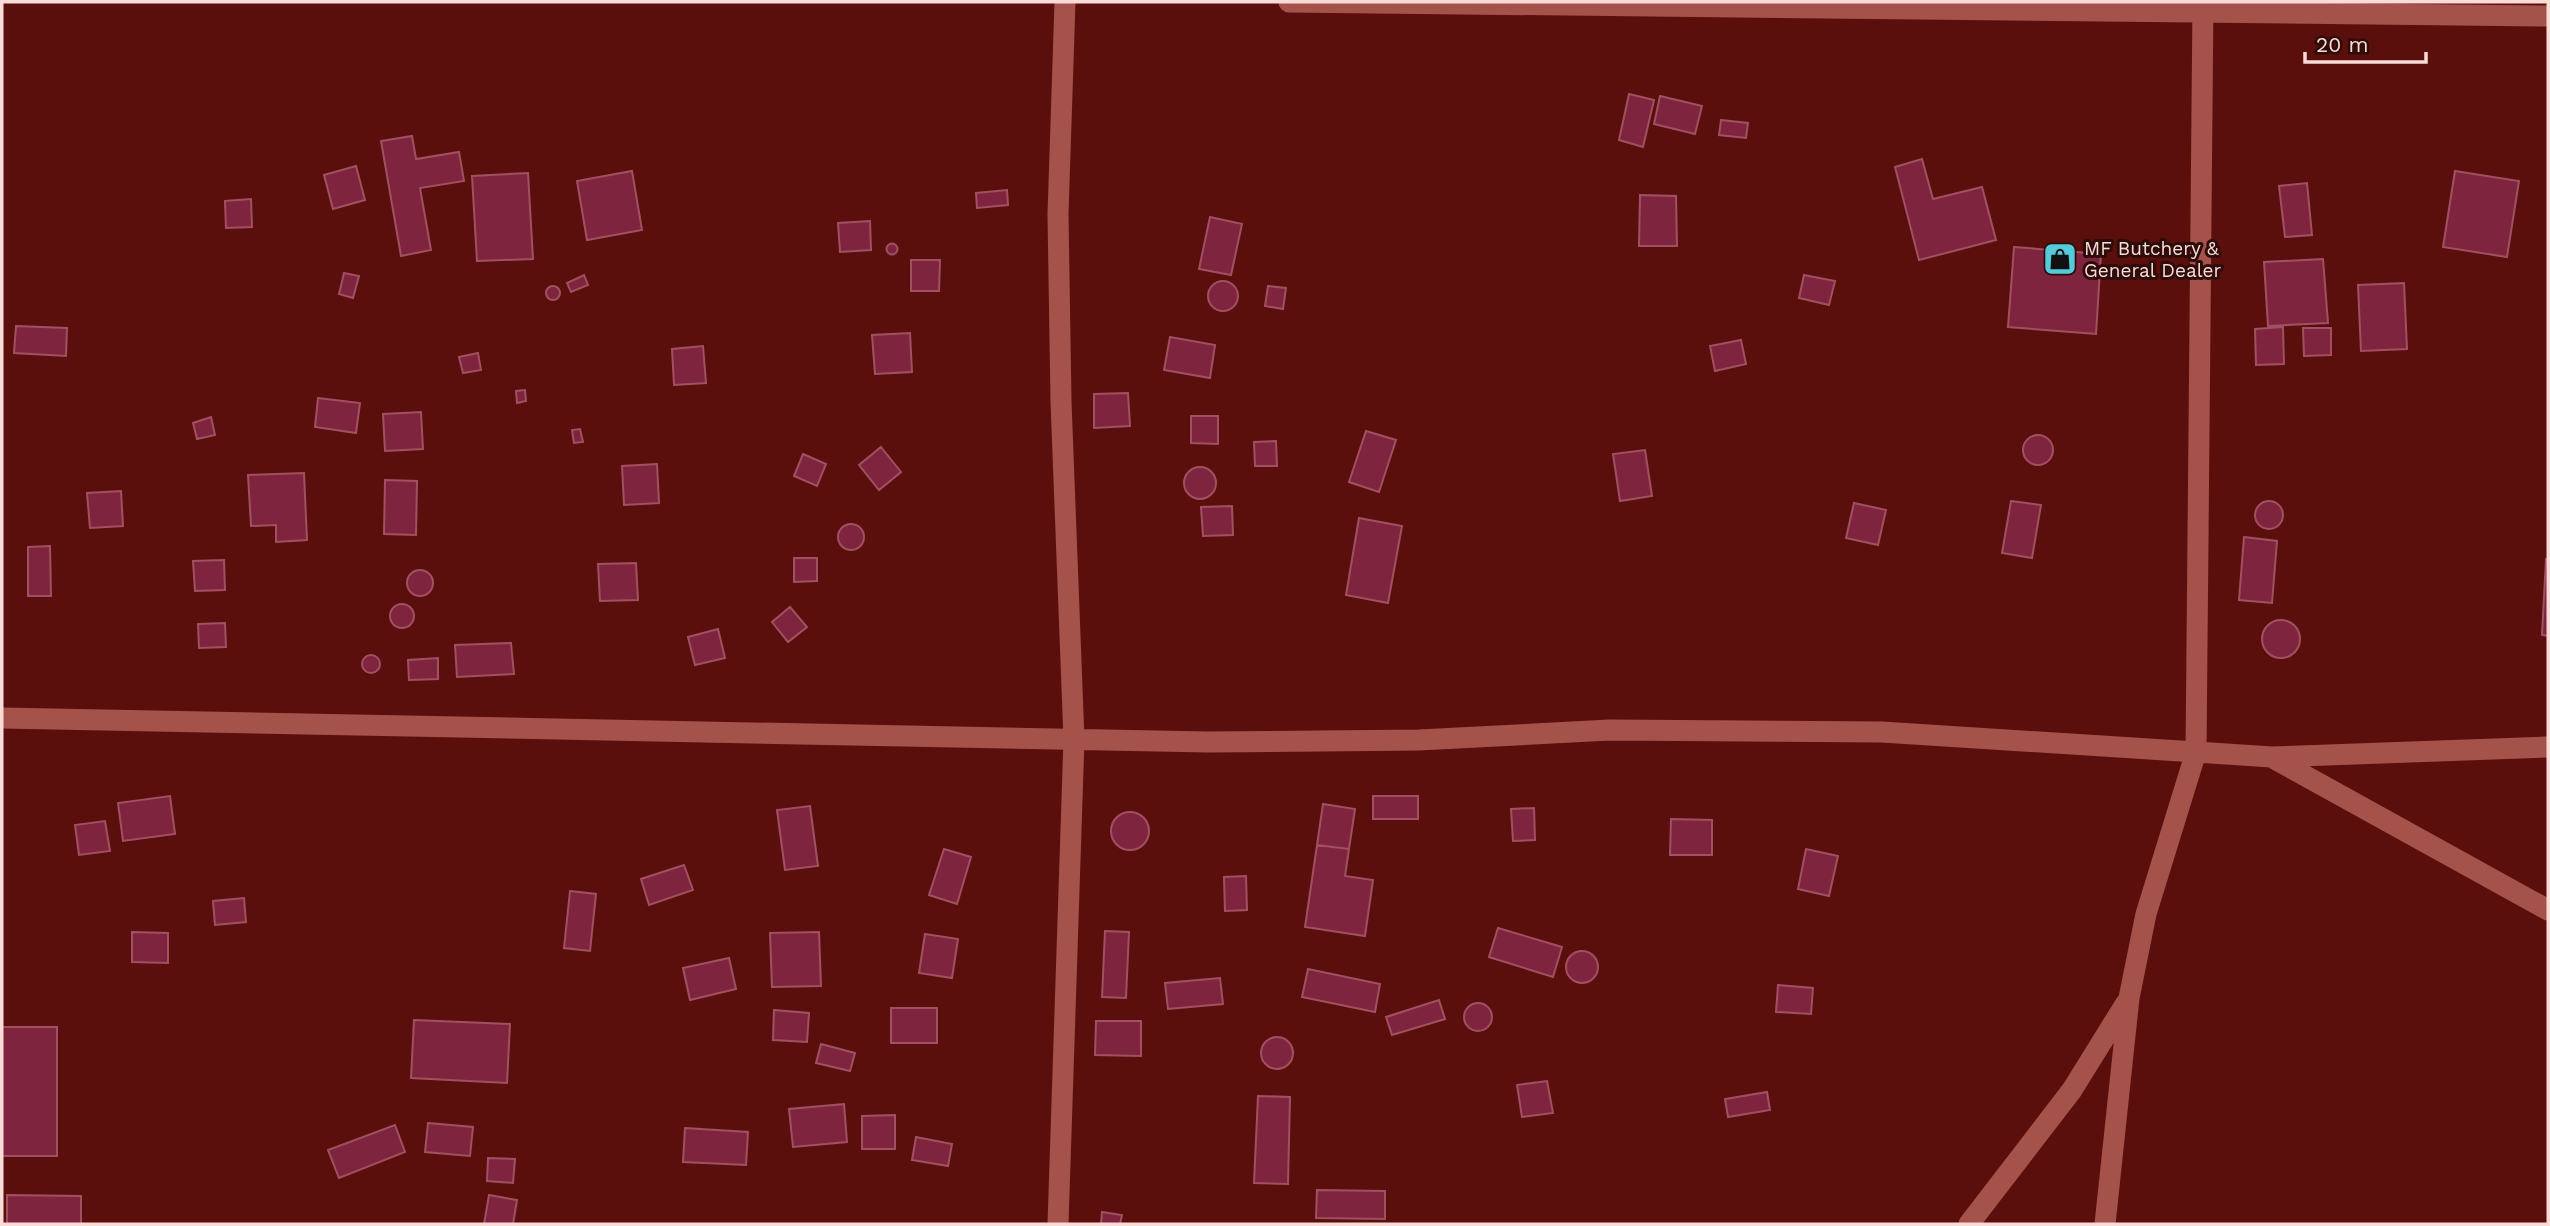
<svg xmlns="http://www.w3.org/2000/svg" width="2550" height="1226" font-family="'Work Sans',sans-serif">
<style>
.building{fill:#7f243e;stroke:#a15061;stroke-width:2}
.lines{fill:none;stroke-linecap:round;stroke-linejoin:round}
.minor{stroke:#a5534a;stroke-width:21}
.labels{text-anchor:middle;stroke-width:6;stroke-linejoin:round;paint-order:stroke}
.poi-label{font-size:19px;fill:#f9dcd8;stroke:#2d0c09;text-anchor:start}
</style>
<rect width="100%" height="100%" fill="#5b0f0c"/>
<!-- building -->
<path class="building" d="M1629 94 1654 100 1643 147 1619 140Z
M1660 96 1702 106 1695 134 1654 124Z
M1721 120 1748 123 1746 138 1719 135Z
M412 136 416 159 459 152 464 181 420 188 431 250 401 256 381 141Z
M1922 159 1933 199 1982 187 1996 240 1919 260 1895 167Z
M356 166 365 200 333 209 324 175Z
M632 171 642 230 587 240 577 181Z
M2455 171 2519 181 2507 257 2443 247Z
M528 173 533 259 477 261 472 176Z
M2307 183 2312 235 2285 237 2279 186Z
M1007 190 1008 205 977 208 976 193Z
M1640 195 1676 196 1677 246H1639Z
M251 199 252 227 226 228 225 201Z
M1210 217 1242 224 1231 275 1199 269Z
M870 221 871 250 840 252 838 223Z
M886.5 249a5.5 5.5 0 1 1 11 0a5.5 5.5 0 1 1-11 0Z
M2014 247 2101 254 2096 334 2008 327Z
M2323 259 2328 323 2268 326 2264 262Z
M911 260H940L939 291H911Z
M344 273 359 276 353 298 339 294Z
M584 275 588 285 571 292 567 283Z
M1804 275 1835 281 1829 305 1799 298Z
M1208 296a15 15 0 1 1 30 0a15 15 0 1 1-30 0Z
M2404 283 2407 349 2361 351 2358 285Z
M546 293a7 7 0 1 1 14 0a7 7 0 1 1-14 0Z
M1268 286 1286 288 1283 309 1265 306Z
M16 326 67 328 66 356 14 353Z
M2283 327 2284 364 2256 365 2255 329Z
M2303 328H2331V355L2304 356Z
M910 333 912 372 875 374 872 335Z
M1170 337 1215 345 1210 378 1164 370Z
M1741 340 1746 364 1715 371 1710 346Z
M703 346 706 383 674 385 672 349Z
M478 353 481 370 463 373 459 357Z
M525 390 526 401 517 403 516 391Z
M1128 393 1130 426 1094 428V394Z
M318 398 360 403 356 433 315 427Z
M421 412 423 449 385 451 383 414Z
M1191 416H1218V444L1191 443Z
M211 417 215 435 197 439 193 423Z
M580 429 583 442 574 443 572 430Z
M1366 431 1396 440 1379 492 1349 482Z
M2023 450a15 15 0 1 1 30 0a15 15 0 1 1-30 0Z
M1276 441 1277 466H1255L1254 442Z
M881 447 901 472 879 490 859 465Z
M1645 450 1652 496 1620 501 1613 454Z
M803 454 826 464 817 486 794 476Z
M657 464 659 503 624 505 622 466Z
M1184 483a16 16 0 1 1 32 0a16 16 0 1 1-32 0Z
M304 473 307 540 276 542V525L251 526 248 475Z
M385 480 417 481 416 535 384 534Z
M121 491 123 526 90 528 87 493Z
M2011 501 2041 505 2032 558 2002 553Z
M2255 515a14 14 0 1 1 28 0a14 14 0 1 1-28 0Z
M1854 503 1886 510 1878 545 1846 538Z
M1232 506 1233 535 1203 536 1201 507Z
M1359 518 1402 526 1388 603 1346 595Z
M838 537a13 13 0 1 1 26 0a13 13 0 1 1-26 0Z
M2244 537 2277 541 2272 603 2239 600Z
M50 546 51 596H28V547Z
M794 558H817V581L794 582Z
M2546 559H2548V636L2542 635Z
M224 560 225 590 195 591 193 561Z
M636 563 638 600 600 601 598 564Z
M407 583a13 13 0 1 1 26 0a13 13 0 1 1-26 0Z
M390 616a12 12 0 1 1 24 0a12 12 0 1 1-24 0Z
M790 607 807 627 788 642 772 622Z
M2262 639a19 19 0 1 1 38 0a19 19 0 1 1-38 0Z
M225 623 226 647 199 648 198 624Z
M718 629 725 658 695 665 688 637Z
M511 643 514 674 457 677 455 645Z
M362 664a9 9 0 1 1 18 0a9 9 0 1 1-18 0Z
M438 658V679L409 680 408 660Z
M170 796 175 834 123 841 118 803Z
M1373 796H1418V819H1373Z
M1323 804 1355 809 1349 849 1317 845Z
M810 806 818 866 785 870 777 810Z
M1534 808 1535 840 1513 841 1511 809Z
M1111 831a19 19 0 1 1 38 0a19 19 0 1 1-38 0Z
M1671 819 1712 820V855H1670Z
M105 821 110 851 79 855 75 825Z
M1317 845 1349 849 1345 876 1373 880 1365 936 1305 927Z
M944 849 971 857 957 904 929 895Z
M1806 849 1838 856 1829 896 1798 889Z
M684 865 693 890 649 905 641 879Z
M1246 876 1247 910 1225 911 1224 877Z
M570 891 596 894 590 951 564 948Z
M244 898 246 922 215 925 213 901Z
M1498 928 1562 947 1553 977 1489 957Z
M1105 931 1129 932 1126 998 1102 997Z
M132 932 168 933V963L132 962Z
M819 932 821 986 772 987 770 933Z
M925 934 958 939 952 978 919 973Z
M1566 967a16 16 0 1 1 32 0a16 16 0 1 1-32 0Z
M729 958 736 989 690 1000 683 968Z
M1308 969 1380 984 1375 1012 1302 997Z
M1220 978 1223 1004 1168 1009 1165 983Z
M1778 985 1813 988 1811 1014 1776 1012Z
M1439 1000 1445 1019 1392 1035 1386 1017Z
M1464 1017a14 14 0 1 1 28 0a14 14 0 1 1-28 0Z
M891 1008H937V1043H891Z
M774 1010 809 1013 807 1042 773 1040Z
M414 1020 510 1024 507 1083 411 1078Z
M1096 1021H1141V1056L1095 1055Z
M2 1027H57V1156H2Z
M1261 1053a16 16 0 1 1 32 0a16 16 0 1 1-32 0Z
M821 1044 855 1053 850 1071 816 1063Z
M1547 1081 1553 1113 1522 1117 1517 1085Z
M1767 1092 1770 1110 1728 1117 1725 1099Z
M1258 1096 1290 1097 1288 1184 1254 1183Z
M844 1104 847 1142 793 1147 789 1109Z
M895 1115V1149H862V1116Z
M428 1123 473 1127 470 1156 425 1152Z
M395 1125 405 1152 339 1178 328 1150Z
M685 1128 748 1132 746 1165 683 1162Z
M916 1137 952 1144 948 1166 912 1160Z
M488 1158 515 1159 513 1183 487 1181Z
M1317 1190 1385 1191V1219L1316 1218Z
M7 1195 81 1196V1224H7Z
M489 1195 517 1200 513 1224H484Z
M1102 1212 1122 1215 1120 1224H1101Z"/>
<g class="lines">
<!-- minor -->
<path class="minor" d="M1289 2 2548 16
M2 718 1208 742 1419 740 1610 730 1882 732 2196 752 2203 2
M2273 758 2548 910
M1058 1224 1074 739 1061 402 1058 214 1065 2
M1969 1224 2072 1090 2126 1003
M2105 1224 2129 998 2146 914 2196 752 2272 757 2548 747"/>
</g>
<!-- icons -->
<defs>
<symbol id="shop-square" viewBox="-11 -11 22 22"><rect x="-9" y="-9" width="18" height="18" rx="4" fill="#53cbdb" stroke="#2d0c09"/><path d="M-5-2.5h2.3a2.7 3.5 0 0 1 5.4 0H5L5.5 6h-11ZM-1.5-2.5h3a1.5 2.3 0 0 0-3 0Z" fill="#111"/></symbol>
</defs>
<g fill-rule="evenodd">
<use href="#shop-square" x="2041" y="240" width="38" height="38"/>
</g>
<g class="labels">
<!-- poi labels -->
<g class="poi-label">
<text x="2084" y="255">MF Butchery &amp;<tspan x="2084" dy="22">General Dealer</tspan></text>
</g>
</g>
<!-- border -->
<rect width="2550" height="1226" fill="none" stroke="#f9dcd8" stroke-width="7"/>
<!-- scale -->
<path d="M2305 52v10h121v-10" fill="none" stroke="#f9dcd8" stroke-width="3.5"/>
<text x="2316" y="52" font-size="21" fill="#f9dcd8" stroke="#2d0c09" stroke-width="5" paint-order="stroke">20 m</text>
</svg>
